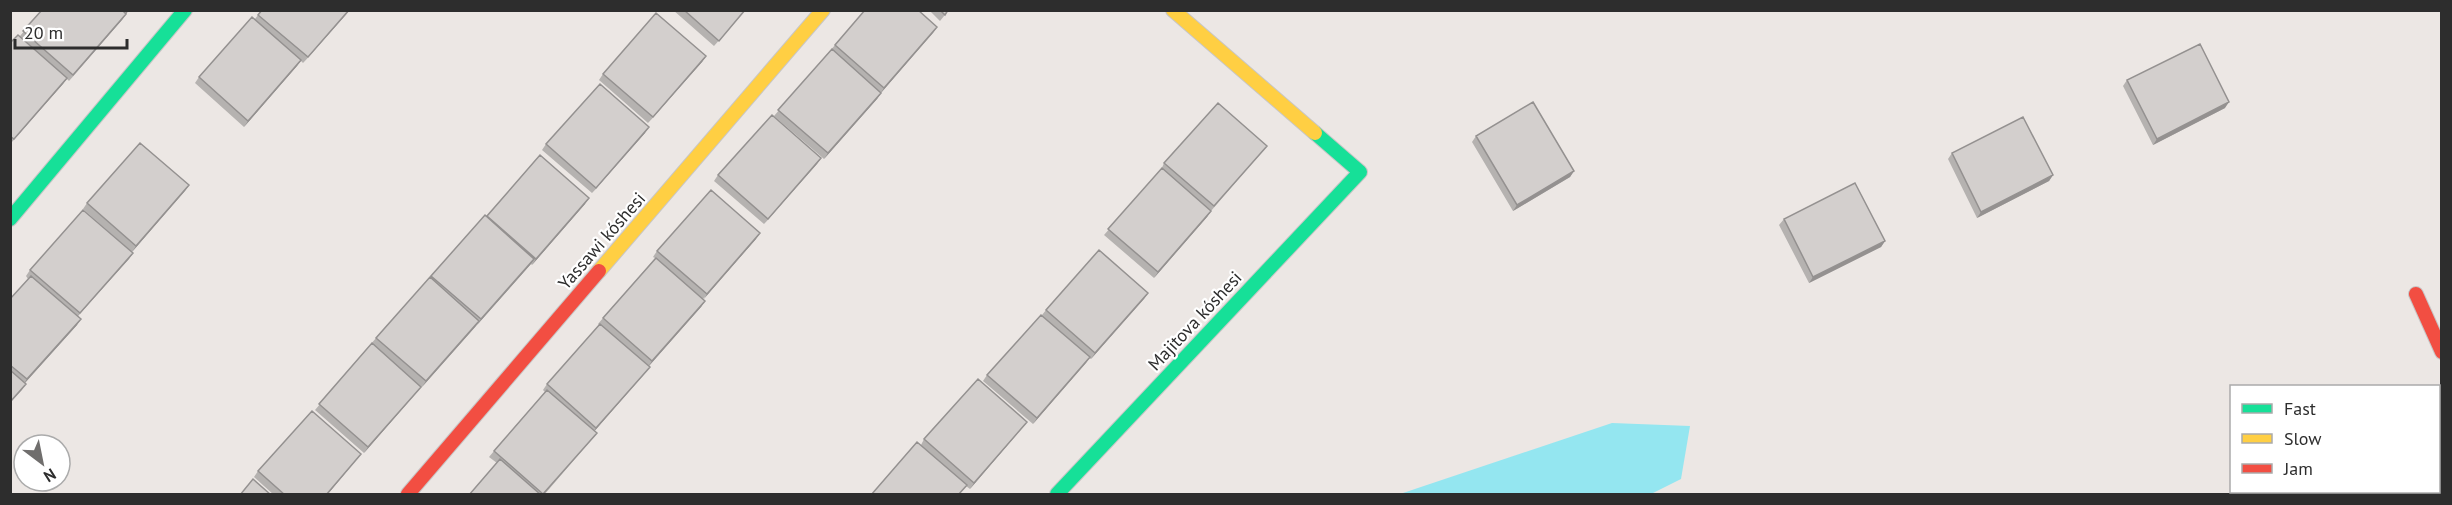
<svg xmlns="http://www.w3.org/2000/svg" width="2452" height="505" font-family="'PT Sans',sans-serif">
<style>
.water{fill:#94e6f0}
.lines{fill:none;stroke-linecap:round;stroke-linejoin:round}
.fast-casing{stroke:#c7c6c6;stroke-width:16}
.slow-casing{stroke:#c7c6c6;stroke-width:16}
.jam-casing{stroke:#c7c6c6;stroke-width:16}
.fast{stroke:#16e098;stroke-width:14}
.slow{stroke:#ffcf43;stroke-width:14}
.jam{stroke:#f24e42;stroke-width:14}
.wall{fill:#b5b2b0}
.shaded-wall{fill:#949190}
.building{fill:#d3cfcd;stroke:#949190;stroke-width:1.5}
.labels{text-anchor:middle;stroke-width:4.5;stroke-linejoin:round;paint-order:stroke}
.street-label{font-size:18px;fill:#2d2d2d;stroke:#fff}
</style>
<rect width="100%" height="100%" fill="#ece7e4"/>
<!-- water -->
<path class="water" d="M1612 423 1690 426 1681 479 1651 494H1400Z"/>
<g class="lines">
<defs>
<path id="fast" d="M10 219 185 10
M1057 494 1360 172 1315 133"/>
<path id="slow" d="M1173 10 1315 133
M599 271 823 10"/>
<path id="jam" d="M2416 294 2442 352
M408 494 599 271"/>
</defs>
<!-- fast casing -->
<use href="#fast" class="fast-casing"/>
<!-- slow casing -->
<use href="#slow" class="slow-casing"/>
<!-- jam casing -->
<use href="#jam" class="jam-casing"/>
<!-- fast -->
<use href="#fast" class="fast"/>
<!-- slow -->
<use href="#slow" class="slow"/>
<!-- jam -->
<use href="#jam" class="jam"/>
</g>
<!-- wall -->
<path class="wall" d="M42 10H129L69 81 67 79 10 144V43L20 36Z
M350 10 303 63 301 61 244 127 195 83 199 77 255 19 258 15Z
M673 10H746L714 46Z
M929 10H949L940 21Z
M937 27 881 93 877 99 824 159 774 116 835 45Z
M706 56 702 62 648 123 599 80 603 74Z
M2127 80 2225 108 2153 145 2123 86Z
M645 133 592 193 542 150 546 144Z
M1476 136 1574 171 1570 177 1513 211 1472 142Z
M1267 146 1211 211 1207 217 1154 278 1104 235 1161 170 1164 163Z
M1952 153 2053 175 2049 181 1977 218 1948 159Z
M540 155 585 204 532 265 531 264 422 387H421L364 453 315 410 376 338 485 215 486 217Z
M821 158 764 224 714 181 718 175Z
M189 185 132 252 83 209 87 203Z
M1784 219 1885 241 1881 247 1809 283 1779 225Z
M756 239 703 299 705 301 701 307 649 366 645 373 594 431 597 433 592 439 544 495H469L497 463 489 457 494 451 545 392 543 390 547 384 599 325 598 324 603 318 655 258 653 257 657 251Z
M133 253 78 316 77 325 25 383 22 390 10 403V299L28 279 26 276 30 270Z
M1148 293 1091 359 1089 358 1033 424 983 381 987 375 1042 315 1046 310Z
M1022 428 970 489 966 486 959 495H871L921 445 924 439Z
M361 454 327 495H274L254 477 258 471Z"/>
<!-- shaded-wall -->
<path class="shaded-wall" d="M128 10H129L122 20 69 81Z
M349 10H350L303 63 308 57Z
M937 27 933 33 880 94 884 88Z
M706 56 702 62 648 123 653 117Z
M301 60 297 66 244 127 248 121Z
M67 78 63 84 10 144 14 139Z
M881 93 877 99 824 159 828 153Z
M2229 102 2225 108 2153 145 2157 139Z
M649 127 645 133 592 193 596 188Z
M821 158 817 164 764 224 768 219Z
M1574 171 1570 177 1513 211 1517 205Z
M2053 175 2049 181 1977 218 1981 212Z
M189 185 185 191 132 252 136 246Z
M589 198 585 204 532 265 536 259Z
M1211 211 1207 217 1154 278 1158 272Z
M760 233 756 239 703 300 707 294Z
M1885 241 1881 247 1809 283 1813 277Z
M133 253 129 259 75 319 80 313Z
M534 259 530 265 477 325 481 319Z
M1148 293 1144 299 1091 359 1095 353Z
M705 301 701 307 648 367 652 361Z
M81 319 77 325 23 385 27 379Z
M479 321 475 327 422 387 426 381Z
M1090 357 1086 363 1033 424 1037 418Z
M650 367 645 373 592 434 596 428Z
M421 387 417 392 364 453 368 447Z
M1027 422 1022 428 970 489 974 483Z
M361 454 327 495H326Z"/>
<!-- building -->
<path class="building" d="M42 10H122L126 14 73 75 23 31Z
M262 10H349L308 57 258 15Z
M684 10H745L719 41Z
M865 10H918L937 27 884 88 835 45Z
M940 10H948L945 15Z
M656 13 706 56 653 117 603 74Z
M252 17 301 60 248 121 199 77Z
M18 35 67 78 14 139 10 136V43Z
M2200 44 2229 102 2157 139 2127 80Z
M832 49 881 93 828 153 778 110Z
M600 84 649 127 596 188 546 144Z
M1533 102 1574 171 1517 205 1476 136Z
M1218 103 1267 146 1214 206 1164 163Z
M772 115 821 158 768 219 718 175Z
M2023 117 2053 175 1981 212 1952 153Z
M140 143 189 185 136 246 87 203Z
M540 155 589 198 536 259 487 216Z
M1162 168 1211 211 1158 272 1108 229Z
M1855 183 1885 241 1813 277 1784 219Z
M711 190 760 233 707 294 657 251Z
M83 210 133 253 80 313 30 270Z
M485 215 534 259 481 319 431 276Z
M1099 250 1148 293 1095 353 1046 310Z
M656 258 705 301 652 361 603 318Z
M31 276 81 319 27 379 10 365V299Z
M430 277 479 321 426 381 376 338Z
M1041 315 1090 357 1037 418 987 375Z
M600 324 650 367 596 428 547 384Z
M372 343 421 387 368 447 319 404Z
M10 370 26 384 10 402Z
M978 379 1027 422 974 483 924 439Z
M547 390 597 433 543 494 494 451Z
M312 411 361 454 326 495H285L258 471Z
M917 442 967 485 958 495H871Z
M500 459 541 495H469Z
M253 479 271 495H240Z"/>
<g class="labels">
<!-- street labels -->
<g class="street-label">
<text transform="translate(602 241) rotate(-49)" y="6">Yassawi kóshesi</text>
<text transform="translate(1195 321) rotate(-47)" y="6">Majitova kóshesi</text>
</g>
</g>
<!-- border -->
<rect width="2452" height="505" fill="none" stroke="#2d2d2d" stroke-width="24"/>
<!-- legend -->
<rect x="2230" y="385" width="210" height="108" fill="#ffffff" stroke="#ababab" stroke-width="1.5"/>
<rect x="2242" y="404" width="30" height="9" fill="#16e098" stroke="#ababab" stroke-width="1.5"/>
<text x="2284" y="415" font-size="18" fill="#2d2d2d">Fast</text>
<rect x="2242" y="434" width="30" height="9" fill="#ffcf43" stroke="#ababab" stroke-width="1.5"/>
<text x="2284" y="445" font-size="18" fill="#2d2d2d">Slow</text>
<rect x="2242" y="464" width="30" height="9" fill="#f24e42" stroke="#ababab" stroke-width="1.5"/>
<text x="2284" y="475" font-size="18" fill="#2d2d2d">Jam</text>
<!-- north arrow -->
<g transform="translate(42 463) rotate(148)"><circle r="28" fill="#ffffff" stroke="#ababab" stroke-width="1.5"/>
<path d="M0-4.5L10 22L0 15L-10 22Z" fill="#706e6d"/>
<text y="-9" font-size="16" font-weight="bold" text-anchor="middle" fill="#2d2d2d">N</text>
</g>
<!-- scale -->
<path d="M15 39v9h112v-9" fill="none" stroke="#2d2d2d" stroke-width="3"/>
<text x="24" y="39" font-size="18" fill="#2d2d2d" stroke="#ffffff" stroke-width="4.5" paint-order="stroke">20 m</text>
</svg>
